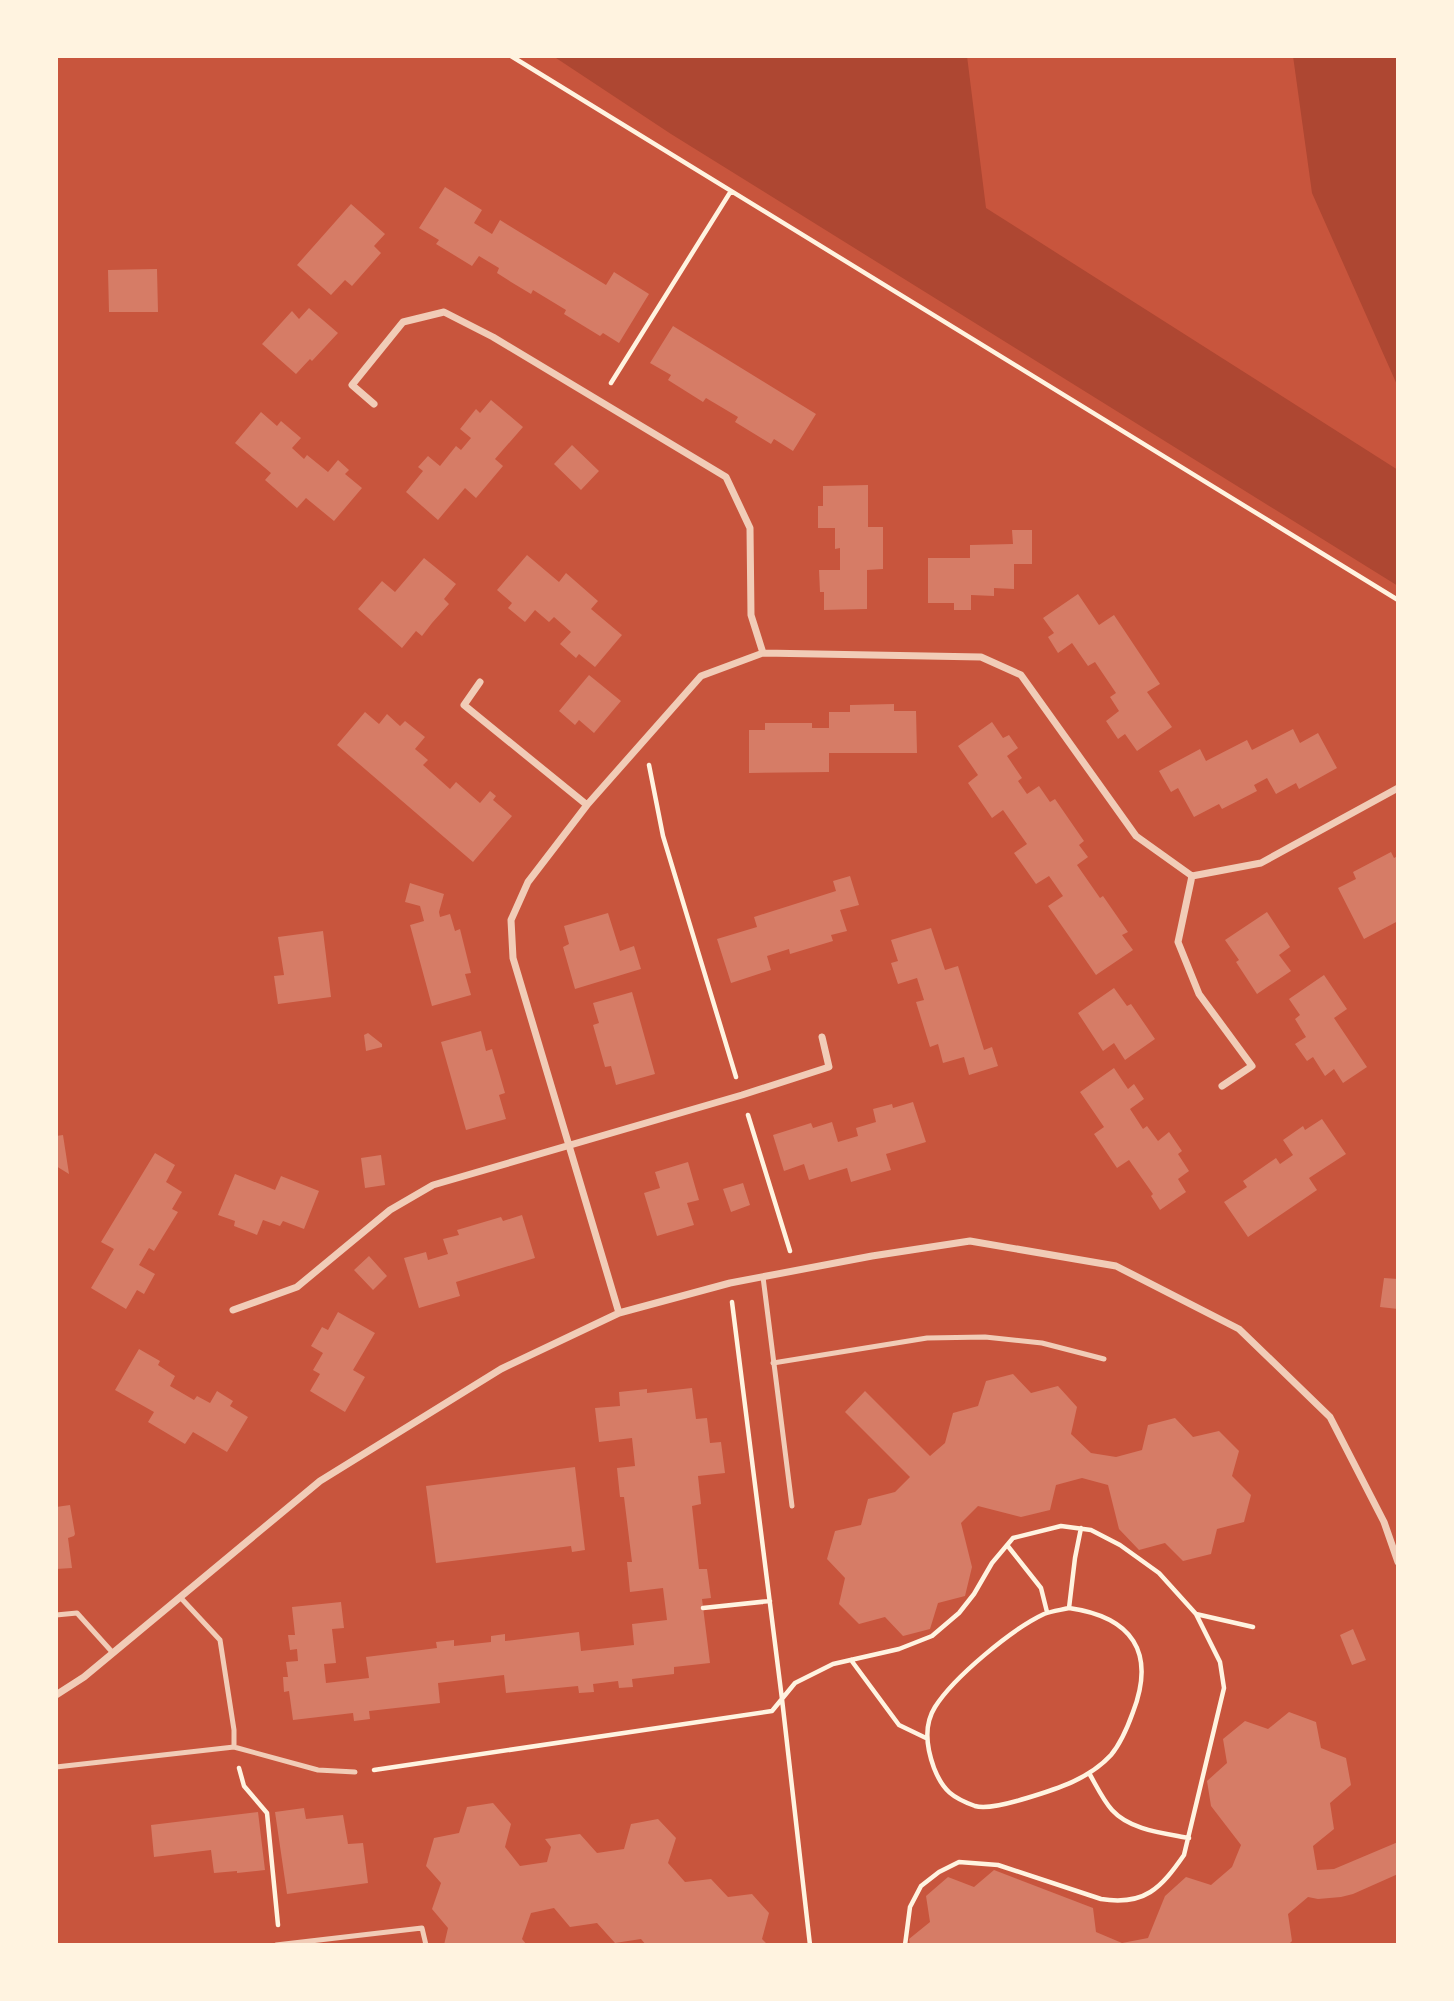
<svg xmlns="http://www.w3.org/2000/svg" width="1454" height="2001" font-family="'Work Sans',sans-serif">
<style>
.green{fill:#ae4732}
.building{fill:#d67c66}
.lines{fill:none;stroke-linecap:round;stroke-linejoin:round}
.path{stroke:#fff3e0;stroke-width:4.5}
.service{stroke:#f1ccb7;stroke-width:5}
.minor{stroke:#f1ccb7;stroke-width:7}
</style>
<rect width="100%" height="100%" fill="#c8553d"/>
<!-- green -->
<path class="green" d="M553 56H967L986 208 1398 470V586L671 134Z
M1293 56H1398V387L1312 193Z"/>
<!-- building -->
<path class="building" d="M445 187 482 210 474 223 492 234 500 220 606 285 614 272 649 294 619 343 603 333 600 336 564 314 566 310 533 290 531 294 511 282 497 273 499 268 479 256 472 266 436 244 439 240 419 228Z
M351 204 385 234 374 246 381 253 352 286 345 280 331 295 297 265Z
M157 269 158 312H109L108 270Z
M309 308 338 333 312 361 310 359 296 374 262 344 292 311 299 319Z
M673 326 816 414 793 451 774 439 771 444 735 422 738 417 706 398 703 402 668 380 671 375 650 363Z
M491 400 523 427 495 459 503 466 476 498 465 488 438 520 406 492 423 471 418 467 428 456 440 466 456 446 461 450 471 438 460 429 476 409 480 413Z
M261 412 277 426 281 421 301 438 292 448 304 459 307 455 328 472 338 460 349 470 345 474 362 488 334 521 306 498 297 508 265 480 271 473 235 443Z
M572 445 599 471 581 490 554 464Z
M868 485V527H883V569L867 570V609L824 610V592H820L819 570H840V548L835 549V528H818V506H823V486Z
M1012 530H1032V564H1014V589L994 588V596L971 595V610H954V603H928V558H970V545L1013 544Z
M527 555 559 582 566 573 598 601 591 609 622 635 595 667 579 654 576 658 560 644 571 632 554 617 549 622 535 610 525 622 508 608 512 603 497 590Z
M424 558 456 584 444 599 449 604 432 623 422 636 416 631 402 648 358 609 382 581 395 592Z
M1078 594 1099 625 1114 615 1160 684 1147 692 1172 727 1137 751 1125 734 1118 739 1106 721 1119 711 1110 697 1116 693 1095 662 1088 666 1072 643 1058 653 1048 637 1054 633 1043 618Z
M589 675 621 701 594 733 579 720 575 725 559 711Z
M894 704V711H916L917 753H829V772L749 773V730H765V723H812V728H829V712H850V705Z
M365 712 379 724 387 714 400 726 405 721 425 737 415 749 428 760 423 765 450 789 456 782 480 803 490 791 496 796 493 800 512 816 473 862 337 745Z
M992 722 1003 738 1009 735 1018 748 1007 756 1022 778 1018 781 1027 794 1039 786 1050 802 1055 799 1084 841 1079 845 1088 857 1077 865 1100 898 1103 896 1128 932 1122 935 1133 950 1096 975 1048 906 1063 896 1049 876 1036 884 1014 853 1027 844 1003 810 992 818 968 783 978 775 958 746Z
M1293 729 1300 743 1318 733 1337 768 1299 789 1296 783 1276 794 1267 778 1254 785 1257 791 1222 809 1219 804 1194 817 1178 788 1171 792 1159 771 1200 749 1206 761 1247 740 1252 750Z
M1391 852 1394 858 1398 856V921L1364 939 1338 888 1356 879 1353 872Z
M850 876 859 905 840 910 847 931 831 935 833 941 790 954 789 949 767 956 771 970 731 983 717 939 757 927 754 917 836 891 833 881Z
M410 883 444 894 439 912 440 917 450 914 455 931 460 929 471 973 465 974 471 995 432 1006 410 925 424 921 420 906 405 902Z
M1267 912 1290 947 1279 955 1291 971 1257 994 1236 962 1239 960 1225 940Z
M608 913 620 951 634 946 641 969 575 989 563 947 569 944 564 926Z
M931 928 945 970 958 966 984 1050 992 1047 998 1066 969 1075 964 1057 943 1063 938 1044 930 1047 916 1002 924 1000 917 978 898 984 891 963 898 961 891 940Z
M323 931 331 997 278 1004 274 976 284 975 278 937Z
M1324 975 1347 1009 1334 1018 1367 1067 1343 1083 1334 1069 1325 1076 1313 1057 1307 1061 1295 1044 1306 1037 1295 1019 1300 1015 1289 999Z
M1114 988 1127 1006 1131 1004 1155 1039 1125 1060 1114 1043 1103 1051 1078 1013Z
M632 992 655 1074 616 1085 611 1066 605 1067 593 1025 599 1023 593 1003Z
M481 1031 486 1051 492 1049 500 1076 505 1093 499 1095 506 1119 466 1130 441 1042Z
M368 1033 382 1044V1047L366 1051 364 1035Z
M1114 1068 1128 1089 1134 1084 1144 1099 1130 1109 1143 1129 1147 1126 1158 1141 1169 1132 1182 1151 1178 1154 1189 1171 1178 1179 1186 1192 1160 1210 1151 1196 1153 1194 1129 1160 1117 1168 1094 1134 1104 1127 1080 1092Z
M913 1102 926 1142 886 1154 891 1170 851 1182 847 1168 809 1180 804 1164 784 1171 773 1135 811 1123 813 1128 832 1122 838 1142 858 1136 856 1128 876 1122 873 1109 892 1104 893 1108Z
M1322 1119 1346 1154 1309 1178 1317 1190 1248 1237 1224 1202 1247 1187 1243 1181 1276 1158 1280 1164 1293 1155 1283 1140 1303 1126 1305 1130Z
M63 1135 69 1174 56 1166V1136Z
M155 1153 175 1165 166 1182 182 1192 172 1209 178 1212 154 1251 149 1248 139 1265 155 1274 144 1294 137 1290 126 1309 91 1288 114 1249 101 1242Z
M381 1155 385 1185 365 1188 361 1158Z
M688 1162 699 1200 687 1203 694 1225 657 1236 644 1193 660 1188 655 1172Z
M235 1174 275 1190 281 1176 319 1191 304 1229 283 1221 280 1226 263 1220 257 1235 234 1226 235 1221 218 1215Z
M743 1183 750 1205 731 1212 723 1189Z
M522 1215 535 1258 456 1282 460 1296 419 1308 404 1258 426 1252 428 1260 448 1254 443 1239 459 1235 457 1230 501 1217 503 1221Z
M369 1256 387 1276 373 1290 354 1270Z
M1384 1278 1398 1279V1309L1380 1307Z
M338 1312 375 1333 353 1370 365 1377 345 1412 310 1391 320 1374 313 1370 323 1353 311 1346 322 1327 328 1330Z
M139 1349 160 1361 158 1365 175 1376 170 1386 194 1400 197 1396 210 1403 217 1391 233 1401 230 1406 248 1417 227 1452 193 1432 185 1444 148 1422 154 1412 115 1390Z
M1013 1374 1031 1393 1058 1386 1077 1407 1071 1434 1091 1453 1116 1457 1142 1450 1148 1425 1175 1418 1193 1437 1219 1431 1239 1451 1232 1476 1251 1495 1244 1522 1217 1529 1211 1554 1183 1561 1165 1543 1139 1550 1119 1529 1108 1485 1082 1478 1056 1485 1050 1510 1021 1517 978 1506 961 1523 972 1567 965 1596 938 1603 930 1629 903 1636 885 1617 859 1624 839 1604 845 1578 827 1559 835 1531 861 1525 868 1499 895 1492 910 1477 845 1412 865 1391 930 1456 945 1443 953 1413 978 1406 986 1381Z
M692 1388 696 1419 707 1418 710 1443 721 1442 725 1473 698 1476 701 1504 692 1506 699 1569H707L711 1598 702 1599 710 1663 674 1667V1674L632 1679 633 1687 619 1688 618 1681 593 1684 594 1692 579 1693 578 1686 506 1693 504 1675 438 1683 440 1703 369 1711 370 1719 354 1721 353 1713 293 1720 289 1691 284 1692 283 1677H288L286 1662 298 1661 297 1649 290 1650 288 1635H295L292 1607 341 1602 344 1628 332 1629 336 1663 324 1664 326 1683 369 1678 366 1657 437 1648 436 1642 454 1640V1646L491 1642V1636L505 1634V1641L579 1632 581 1651 634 1645 632 1624 667 1620 663 1588 630 1592 627 1562H632L624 1497H620L617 1468 635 1466 632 1438 599 1442 595 1408 620 1406 619 1392 647 1389V1393Z
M575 1467 585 1550 572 1552 571 1546 436 1563 426 1486Z
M70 1505 75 1534 74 1536 68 1538 72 1568 56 1569V1507Z
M1353 1629 1366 1660 1352 1665 1340 1635Z
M1289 1712 1316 1722 1321 1748 1346 1758 1351 1785 1330 1803 1334 1829 1313 1846 1317 1870 1334 1869 1398 1842V1874L1353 1894 1341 1897 1318 1899 1308 1897 1288 1914 1292 1941 1288 1945H910L909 1939 930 1922 926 1896 948 1877 974 1887 994 1870 1093 1908 1096 1932 1122 1943 1148 1938 1165 1896 1186 1877 1211 1885 1232 1867 1241 1845 1211 1806 1207 1781 1227 1763 1223 1739 1245 1721 1268 1729Z
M493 1803 511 1824 505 1847 520 1866 547 1862 551 1847 545 1839 580 1834 597 1853 624 1849 631 1824 658 1819 676 1838 668 1863 685 1882 711 1879 728 1897 752 1894 769 1913 762 1939 768 1945H646L641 1939 615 1943 597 1923 570 1927 554 1908 531 1913 522 1939 527 1945H444L448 1928 432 1909 441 1883 426 1866 434 1838 459 1833 467 1807Z
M304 1808 306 1819 343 1815 348 1844 363 1843 368 1883 287 1894 275 1812Z
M258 1812 265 1870 237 1873V1871L214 1873 211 1850 154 1857 151 1825Z"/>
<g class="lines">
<!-- path -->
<path class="path" d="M511 56 1398 600
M611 383 731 191
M649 765 663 836 736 1077
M748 1115 790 1251
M732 1302 782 1699 810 1945
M1007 1545 1041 1588 1047 1612
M703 1608 770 1601
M1069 1608C1132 1617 1156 1652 1133 1712 1128 1726 1121 1743 1111 1755 1089 1779 1057 1789 1027 1798 1014 1802 987 1810 975 1806 953 1798 943 1791 934 1768 927 1749 923 1726 935 1707 954 1677 1012 1629 1044 1614 1052 1611 1061 1610 1069 1608Z
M1069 1608 1075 1558 1081 1528
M1196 1614 1253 1627
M851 1660 899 1725 926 1738
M239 1768 244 1786 267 1813 278 1925
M374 1770 772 1711 795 1683 833 1664 899 1649 932 1636 959 1613 974 1594 992 1563 1013 1538 1061 1526 1091 1530 1120 1545 1159 1573 1196 1614 1220 1662 1224 1688 1184 1855C1161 1888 1145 1906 1101 1899L998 1865 959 1862 939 1872 921 1886 910 1907 905 1945
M1089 1773C1096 1785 1103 1800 1112 1810 1130 1830 1163 1833 1189 1838"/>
<!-- service -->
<path class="service" d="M763 1277 792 1506
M773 1363 927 1338 985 1337 1042 1343 1104 1359
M180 1597 220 1640 234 1730V1747
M56 1615 77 1613 113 1653
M56 1767 234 1747 318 1770 355 1772
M276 1945 422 1928 426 1945"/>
<!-- minor -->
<path class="minor" d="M374 404 352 385 403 322 444 312 493 337 726 477 750 528 751 615 763 653
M480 682 464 705 587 805
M1192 876 1178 942 1199 994 1252 1066 1222 1086
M233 1310 297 1287 390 1210 433 1185 742 1095 829 1067 822 1037
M619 1313 513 958 511 920 528 882 587 805 701 676 763 653 981 657 1021 675 1136 836 1192 876 1261 863 1398 788
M56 1695 84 1677 320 1481 501 1369 619 1313 730 1283 872 1256 970 1241 1116 1266 1239 1329 1330 1417 1384 1522 1398 1562"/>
</g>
<!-- border -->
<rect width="1454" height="2001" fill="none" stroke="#fff3e0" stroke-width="116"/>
</svg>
